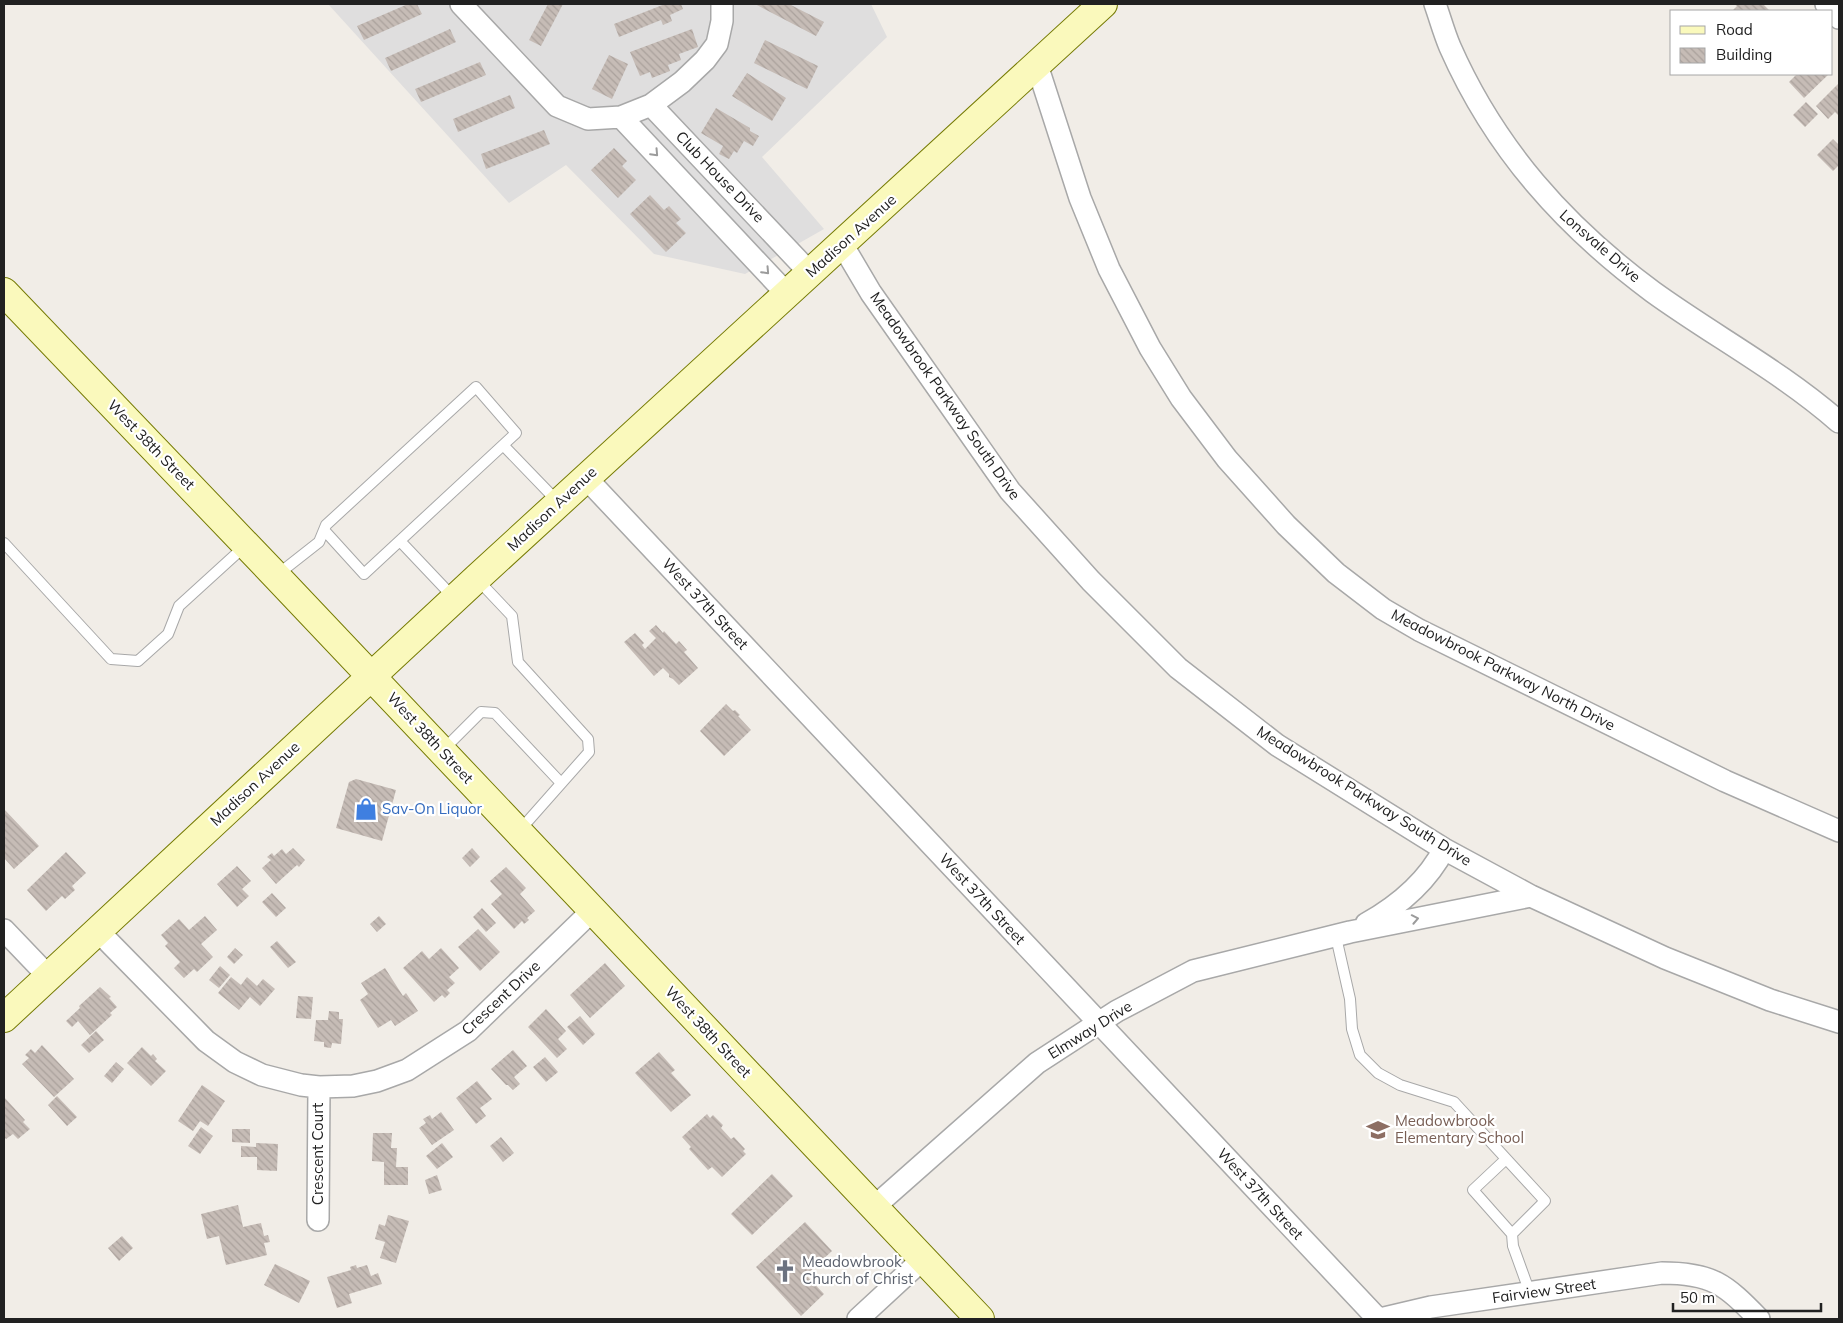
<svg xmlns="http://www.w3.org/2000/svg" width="1843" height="1323" font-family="Mulish,sans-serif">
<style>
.residential{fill:#dfdede}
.building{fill:url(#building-back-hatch)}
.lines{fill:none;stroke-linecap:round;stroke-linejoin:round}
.lane-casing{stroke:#a8a8a8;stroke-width:12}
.street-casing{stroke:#a8a8a8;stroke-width:24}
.secondary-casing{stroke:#767b04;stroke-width:30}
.lane{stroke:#fff;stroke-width:10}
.street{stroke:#fff;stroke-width:21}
.secondary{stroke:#faf9bc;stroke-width:28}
.oneway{stroke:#9b9b9b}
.labels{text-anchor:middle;stroke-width:4.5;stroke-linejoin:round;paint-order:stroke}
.street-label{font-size:15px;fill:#212121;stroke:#fff}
.shop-label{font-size:15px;fill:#366cbe;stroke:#fff;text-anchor:start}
.education-label{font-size:15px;fill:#785e54;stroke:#fff;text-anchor:start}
.worship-label{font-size:15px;fill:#5b616d;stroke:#fff;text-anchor:start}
</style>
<defs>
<pattern id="building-back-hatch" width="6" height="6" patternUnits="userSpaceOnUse" patternTransform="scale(1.25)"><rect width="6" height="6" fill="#c6bcb6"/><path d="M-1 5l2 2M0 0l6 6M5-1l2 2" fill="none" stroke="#aaa19c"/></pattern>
</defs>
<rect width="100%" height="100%" fill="#f1ede7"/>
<!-- residential -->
<path class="residential" d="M328 4H871L887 37 762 157 824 229 745 274 654 254 566 165 509 203Z"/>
<!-- building -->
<path class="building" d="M408 4H417L422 14 364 40 357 26Z
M548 4H563L541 46 529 40Z
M665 4H681L683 9 670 15 672 21 663 25 661 20 619 37 614 24Z
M755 4H789L824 22 816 36Z
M1734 4H1763L1770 11H1732L1737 6Z
M450 29 456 42 391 71 385 58Z
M692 29 698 47 679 54 681 60 668 65 670 71 652 78 650 72 640 76 630 52Z
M765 40 818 66 807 89 754 63Z
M609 55 628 64 612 99 592 89Z
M480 62 486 75 421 102 415 89Z
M747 73 786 98 772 121 732 96Z
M1797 74H1829L1804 98 1789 82Z
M1839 83V116L1835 112 1828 119 1816 106Z
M510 95 515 108 458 132 453 119Z
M1806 102 1818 114 1805 127 1793 115Z
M716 108 750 128V131L759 136 753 146 744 141 737 153 734 151 729 159 719 154 723 146 701 133Z
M544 130 550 144 486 169 481 154Z
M1833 139 1839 145V165L1833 171 1817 155Z
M614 148 627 161 622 166 636 180 618 198 591 170Z
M650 195 664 210 669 206 681 219 676 223 686 233 666 252 630 214Z
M656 625 663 633 664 631 676 644 679 641 687 650 684 652 698 668 679 685 673 679 669 677V674L663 668 654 676 624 642 635 633 644 643 642 645 645 649 656 638 649 631Z
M726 704 733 711 735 710 740 715 738 716 751 730 724 756 700 731Z
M356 779 396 790 382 841 336 828 349 782Z
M4 809 39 846 14 869 4 858 5 850 4 848Z
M293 848 305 860 299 867 297 865 276 884 262 868 271 860 267 857 272 853 274 856 282 849 286 854Z
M472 848 480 857 470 867 462 858Z
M66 852 86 873 72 886 75 890 65 899 62 896 46 911 27 890Z
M237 866 251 881 242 889 249 896 237 907 217 884Z
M506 867 526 888 520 894 535 911 527 918 529 920 524 924 522 921 514 929 491 904 502 894 490 881Z
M272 893 286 908 276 917 262 902Z
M482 908 496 923 486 932 473 917Z
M205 916 217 930 201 944 213 957 197 972 194 969 184 978 174 968 180 962 165 946 168 943 161 935 179 919 189 930Z
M379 916 386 924 377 932 370 924Z
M478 929 500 952 480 971 458 947Z
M277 941 296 962 288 968 270 947Z
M235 948 243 955 234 964 227 957Z
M441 948 459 968 449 977 455 983 447 990 450 993 445 998 442 995 434 1002 403 968 422 951 429 959Z
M605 963 625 986 590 1018 570 995Z
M220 966 230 975 219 988 209 980Z
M385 968 403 996 406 993 418 1011 395 1026 391 1020 378 1028 360 1000 368 994 361 983Z
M231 977 241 985 247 977 257 986 263 979 275 989 260 1006 250 997 239 1010 218 993Z
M100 987 111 997 109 998 117 1007 110 1013 112 1015 90 1035 78 1021 72 1027 66 1021 80 1008 79 1006Z
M298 996 313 997 311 1019 296 1018Z
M546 1009 566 1031 558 1039 567 1049 557 1058 528 1027Z
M329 1011 339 1012V1019H343L341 1044 332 1043 331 1048 324 1047V1042L314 1041 316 1020H328Z
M580 1016 595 1034 583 1045 567 1027Z
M96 1031 104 1040 89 1053 81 1045Z
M42 1045 74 1079 54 1097 22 1064 29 1058 25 1055 31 1049 35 1053Z
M142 1047 151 1056 153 1054 157 1059 155 1061 166 1071 151 1086 127 1063Z
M513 1050 527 1066 514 1077 520 1084 513 1090 508 1085H506L491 1069Z
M659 1052 675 1070 671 1073 691 1095 671 1112 635 1073Z
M545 1057 558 1072 546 1082 533 1067Z
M116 1062 124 1069 112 1083 104 1076Z
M477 1081 492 1099 480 1108 486 1116 476 1124 456 1098Z
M202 1085 225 1101 208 1126 200 1121 193 1131 178 1121Z
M57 1096 77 1117 67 1126 48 1105Z
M4 1097 25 1120 23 1122 30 1129 18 1139 13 1134 6 1139 4 1137Z
M441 1112 454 1130 432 1145 419 1128 426 1123 423 1119 430 1115 432 1119Z
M707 1114 710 1118 713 1115 723 1125 721 1128 731 1139 734 1137 745 1149 743 1151 746 1154 722 1177 712 1167 708 1170 689 1149 691 1147 682 1137Z
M201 1127 213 1136 200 1154 188 1146Z
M232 1129H250V1143L232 1142Z
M373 1133H392L391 1148H397L396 1167H408V1185H384V1162L372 1161Z
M501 1137 514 1153 503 1162 490 1146Z
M256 1143 278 1144 277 1171 257 1170V1157H241V1146L256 1147Z
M442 1143 453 1157 437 1169 426 1156Z
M772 1174 793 1196 752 1235 731 1214Z
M437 1175 442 1190 429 1194 425 1180Z
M238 1205 243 1227 261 1223 264 1236 268 1235 270 1242 264 1243 267 1255 226 1265 219 1236 207 1239 201 1214Z
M388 1215 409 1221 396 1263 380 1258 385 1242 375 1239 379 1224 385 1226Z
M805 1222 832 1251 806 1275 824 1294 801 1316 756 1267Z
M122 1236 133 1248 119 1261 108 1248Z
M275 1264 310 1281 299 1303 264 1285Z
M356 1265 357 1268 367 1265 371 1276 378 1273 382 1284 349 1294 352 1303 337 1308 327 1277 351 1270 350 1267Z"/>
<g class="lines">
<defs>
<path id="lane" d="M503 445 558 502
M400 541 454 598
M4 543 111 659 138 661 168 634 179 606 246 545
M277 575 319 542 326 525 476 387 516 433 364 574 324 530
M477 579 512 616 518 662 588 739 589 752 520 830
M443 750 481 712 495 713 561 783
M1336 937 1350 999 1352 1029 1360 1055 1378 1073 1400 1085 1454 1102 1545 1201 1512 1234 1513 1246 1530 1293
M1506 1159 1473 1190 1512 1234"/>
<path id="street" d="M461 4 557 106 588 119 621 117 651 105 682 82 705 60 717 44 722 21V4
M1435 4C1440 18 1444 33 1450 47 1495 149 1564 226 1653 292 1714 336 1782 372 1839 422
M1826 4 1839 18
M1037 65 1080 198 1109 269 1150 348 1181 398 1227 459 1286 525 1336 573 1383 609 1419 630 1725 781 1839 831
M651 105 810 273
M621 117 787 294
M842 244 871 293 1010 491 1091 581 1178 668 1277 745 1444 849 1531 896 1665 958 1770 1000 1839 1022
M586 478 1378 1319
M1366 924C1398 906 1427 882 1444 849
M4 930 49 977
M98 931 206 1041 235 1062 262 1075 301 1085 319 1087 353 1086 377 1081 407 1070 468 1031 593 910
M874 1207 1037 1063 1117 1011 1193 971 1350 932 1531 896
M318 1220 319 1087
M858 1319 923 1259
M1380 1319 1431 1307 1662 1273C1712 1273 1725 1284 1759 1319"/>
<path id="secondary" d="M4 292 276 576 980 1319
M4 1018 477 578 1103 4"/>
</defs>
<!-- lane casing -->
<use href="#lane" class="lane-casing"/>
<!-- street casing -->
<use href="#street" class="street-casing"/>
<!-- secondary casing -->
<use href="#secondary" class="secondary-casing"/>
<!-- lane -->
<use href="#lane" class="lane"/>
<!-- street -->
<use href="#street" class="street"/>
<!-- secondary -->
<use href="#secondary" class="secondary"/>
</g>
<!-- one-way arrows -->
<defs><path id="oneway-chevron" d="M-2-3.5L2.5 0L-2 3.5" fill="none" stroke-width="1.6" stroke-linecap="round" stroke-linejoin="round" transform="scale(1.25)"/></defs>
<g class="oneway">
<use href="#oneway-chevron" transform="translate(655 153) rotate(47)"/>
<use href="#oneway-chevron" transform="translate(766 271) rotate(47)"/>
<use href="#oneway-chevron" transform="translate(1415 919) rotate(-11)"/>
</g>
<!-- icons -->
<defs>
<symbol id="shop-bare" viewBox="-9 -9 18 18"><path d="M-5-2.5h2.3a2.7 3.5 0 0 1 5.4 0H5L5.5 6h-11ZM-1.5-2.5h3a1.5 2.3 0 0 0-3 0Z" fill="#3f7fe0" stroke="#fff" stroke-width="2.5" paint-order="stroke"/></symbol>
<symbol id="school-bare" viewBox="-9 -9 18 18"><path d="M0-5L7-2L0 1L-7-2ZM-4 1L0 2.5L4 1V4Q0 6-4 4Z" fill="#8d6e63" stroke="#fff" stroke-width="2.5" paint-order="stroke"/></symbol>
<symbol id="church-bare" viewBox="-9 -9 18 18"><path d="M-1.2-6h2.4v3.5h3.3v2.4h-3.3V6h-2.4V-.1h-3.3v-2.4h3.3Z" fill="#6b7280" stroke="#fff" stroke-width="2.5" paint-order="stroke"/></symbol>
</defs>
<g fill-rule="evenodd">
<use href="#shop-bare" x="350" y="793" width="32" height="32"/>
<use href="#school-bare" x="1362" y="1114" width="32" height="32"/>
<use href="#church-bare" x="769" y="1255" width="32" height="32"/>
</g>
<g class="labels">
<!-- street labels -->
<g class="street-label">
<text transform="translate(720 177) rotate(46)" y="5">Club House Drive</text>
<text transform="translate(851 236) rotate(-42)" y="5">Madison Avenue</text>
<text transform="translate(1600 246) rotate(41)" y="5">Lonsvale Drive</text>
<text transform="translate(945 396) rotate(55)" y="5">Meadowbrook Parkway South Drive</text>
<text transform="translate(151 445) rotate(46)" y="5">West 38th Street</text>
<text transform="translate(552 509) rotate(-43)" y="5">Madison Avenue</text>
<text transform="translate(705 604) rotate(47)" y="5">West 37th Street</text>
<text transform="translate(1503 670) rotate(27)" y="5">Meadowbrook Parkway North Drive</text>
<text transform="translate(430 738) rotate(47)" y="5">West 38th Street</text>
<text transform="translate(255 784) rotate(-43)" y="5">Madison Avenue</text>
<text transform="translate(1364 796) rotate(32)" y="5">Meadowbrook Parkway South Drive</text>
<text transform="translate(982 899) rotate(47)" y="5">West 37th Street</text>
<text transform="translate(501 998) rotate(-43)" y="5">Crescent Drive</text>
<text transform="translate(1090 1030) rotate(-32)" y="5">Elmway Drive</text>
<text transform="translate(708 1032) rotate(47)" y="5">West 38th Street</text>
<text transform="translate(318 1154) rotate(-90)" y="5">Crescent Court</text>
<text transform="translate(1260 1194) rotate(47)" y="5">West 37th Street</text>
<text transform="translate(1544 1291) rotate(-8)" y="5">Fairview Street</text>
</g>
<!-- shop labels -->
<g class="shop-label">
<text x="382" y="814">Sav-On Liquor</text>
</g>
<!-- education labels -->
<g class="education-label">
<text x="1395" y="1126">Meadowbrook<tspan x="1395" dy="17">Elementary School</tspan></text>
</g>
<!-- worship labels -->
<g class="worship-label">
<text x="802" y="1267">Meadowbrook<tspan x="802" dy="17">Church of Christ</tspan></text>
</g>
</g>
<!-- border -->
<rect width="1843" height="1323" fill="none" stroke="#212121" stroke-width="10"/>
<!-- legend -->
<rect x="1670" y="10" width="162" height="65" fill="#ffffff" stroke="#a6a6a6"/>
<rect x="1680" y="26" width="25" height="8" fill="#faf9bc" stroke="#a6a6a6"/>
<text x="1716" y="35" font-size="15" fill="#212121">Road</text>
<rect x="1680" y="48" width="25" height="15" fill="url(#building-back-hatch)" stroke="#a6a6a6"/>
<text x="1716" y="60" font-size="15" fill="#212121">Building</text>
<!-- scale -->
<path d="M1673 1303v8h148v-8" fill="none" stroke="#212121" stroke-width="2.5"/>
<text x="1680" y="1303" font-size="15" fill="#212121" stroke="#ffffff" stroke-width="4" paint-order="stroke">50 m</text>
</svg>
